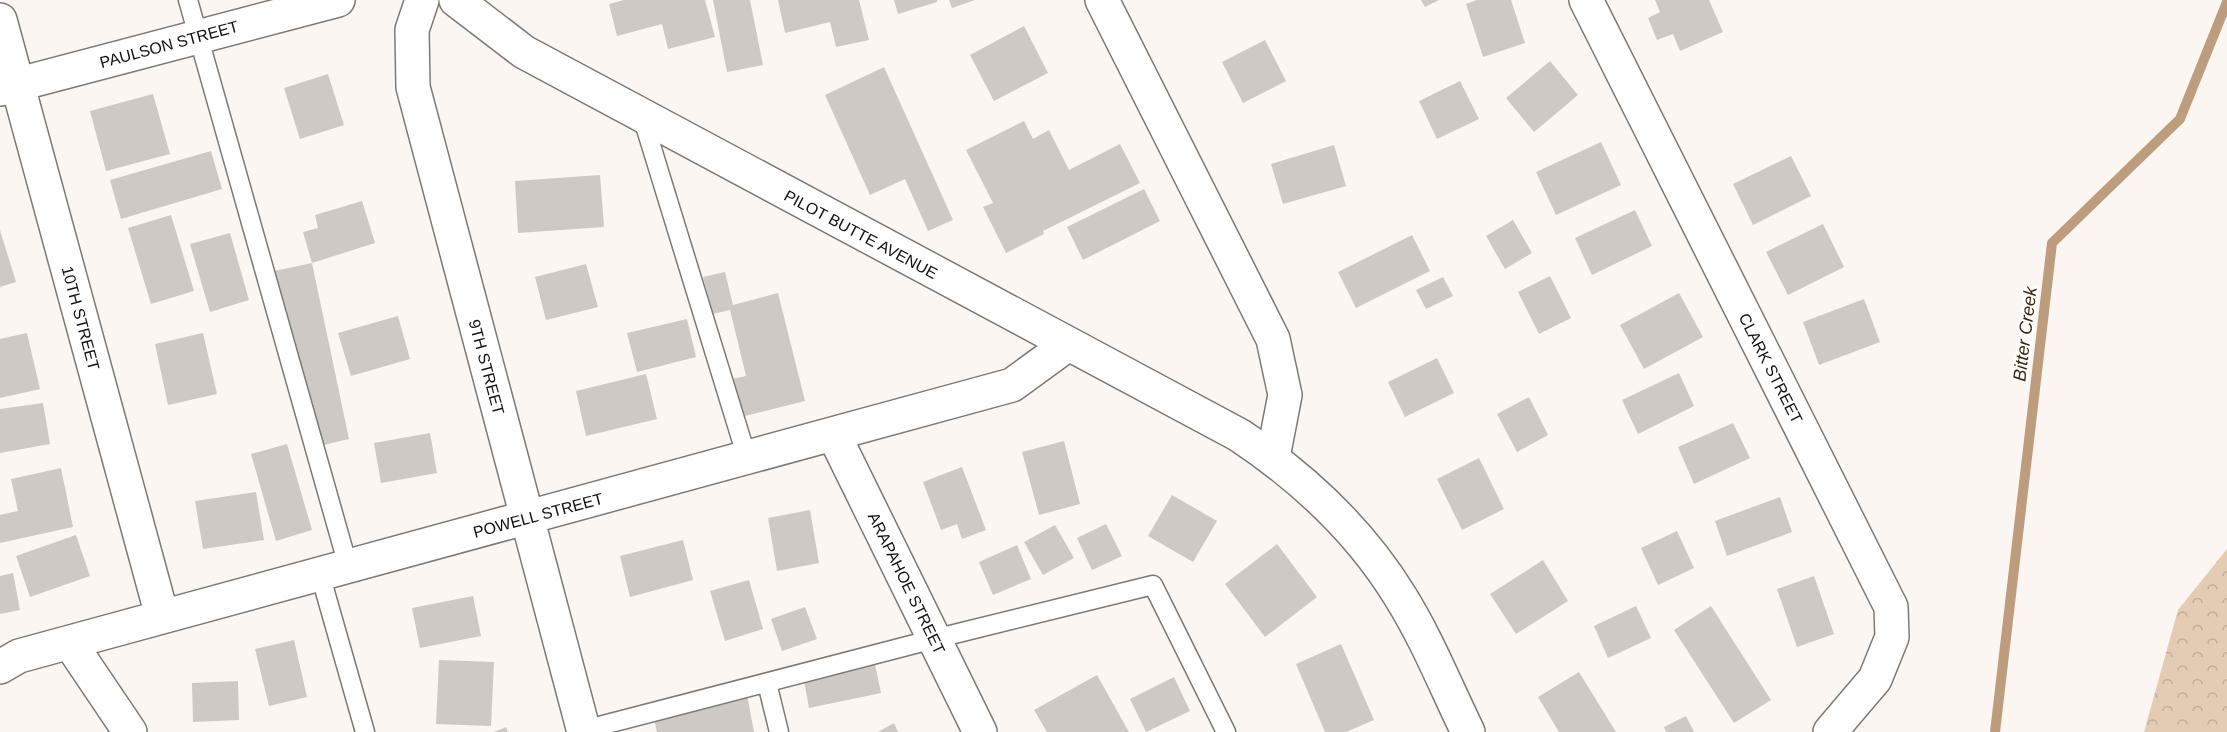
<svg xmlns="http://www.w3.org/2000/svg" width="2227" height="732" font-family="Arial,sans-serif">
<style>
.park{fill:url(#park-crowns)}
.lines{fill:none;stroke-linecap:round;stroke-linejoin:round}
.stream{stroke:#bd9d7d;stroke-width:10}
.building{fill:#cec9c5}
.lane-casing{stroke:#7e7975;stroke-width:21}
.street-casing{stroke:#7e7975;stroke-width:36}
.primary-casing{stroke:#7e7975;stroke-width:36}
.lane{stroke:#fff;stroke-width:18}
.street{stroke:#fff;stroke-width:33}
.primary{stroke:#fff;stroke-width:33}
.labels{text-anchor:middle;stroke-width:6;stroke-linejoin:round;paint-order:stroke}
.street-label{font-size:16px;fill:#13110f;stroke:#fff}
.water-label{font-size:18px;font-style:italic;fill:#3f280c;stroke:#fff}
</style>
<defs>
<pattern id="park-crowns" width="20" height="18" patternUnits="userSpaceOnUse" patternTransform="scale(1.5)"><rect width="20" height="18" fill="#e3cbb4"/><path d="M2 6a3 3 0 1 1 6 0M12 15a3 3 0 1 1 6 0" fill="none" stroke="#c2ad9a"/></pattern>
</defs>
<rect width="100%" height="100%" fill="#fbf6f1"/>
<!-- park -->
<path class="park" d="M2227 549V732H2144L2178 610Z"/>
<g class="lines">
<!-- stream -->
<path class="stream" d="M1995 732 2052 243 2180 119 2227 2"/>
</g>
<!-- building -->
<path class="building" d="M624 0H705L715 37 668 49 662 24 617 36 609 4Z
M713 0H750L763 65 727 72Z
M778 0H859L869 40 836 47 830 22 785 33Z
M894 0H937V2L898 14Z
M949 0H975L952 8Z
M1421 0H1439L1425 7Z
M1477 0H1511L1525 43 1483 57 1466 4Z
M1655 0H1709L1723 32 1680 51 1673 34 1657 40 1648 18 1660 12Z
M1024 26 1048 73 994 101 970 55Z
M1265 40 1286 81 1243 103 1222 62Z
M1550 61 1578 95 1534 132 1506 98Z
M884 67 953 220 928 231 905 179 870 195 825 95Z
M328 74 344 125 300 139 284 88Z
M1460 81 1479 119 1437 139 1419 101Z
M153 94 170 154 106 171 90 111Z
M1024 121 1033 139 1049 130 1069 170 1120 144 1140 183 1043 231 1044 234 1006 253 983 207 993 203 966 150Z
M1601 142 1621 185 1556 215 1536 172Z
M1334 145 1346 186 1283 204 1271 164Z
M211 151 222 189 121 219 110 180Z
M1791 156 1811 196 1753 225 1733 184Z
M600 175 604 227 518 233 515 181Z
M1144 189 1160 221 1083 260 1067 227Z
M362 201 375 243 312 263 303 232 318 228 315 215Z
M1635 210 1652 246 1592 275 1575 238Z
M171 215 194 291 151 304 128 228Z
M1513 220 1532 253 1505 269 1486 236Z
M1823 224 1844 267 1788 295 1766 252Z
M0 230 16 282 0 287Z
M230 233 249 300 210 312 190 244Z
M1412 235 1430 271 1356 308 1338 272Z
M312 263 349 439 311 448 274 271Z
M586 264 598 307 546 320 535 277Z
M725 272 733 305 778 293 805 401 741 417 731 379 746 376 730 310 713 314 703 277Z
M1550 276 1571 318 1539 334 1518 292Z
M1443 277 1453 296 1426 309 1416 290Z
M1679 293 1703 337 1644 369 1620 325Z
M1864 299 1880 342 1819 365 1803 322Z
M398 316 410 359 351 376 338 333Z
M687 319 696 357 637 372 627 333Z
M27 333 40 389 0 398V339Z
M203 333 217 394 168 405 155 344Z
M1437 358 1454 393 1405 417 1388 382Z
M1679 373 1694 406 1638 434 1622 400Z
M646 374 657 419 586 436 576 391Z
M1529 397 1548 435 1517 452 1497 414Z
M43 403 50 444 0 453V409Z
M1733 423 1750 458 1694 484 1678 447Z
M430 433 437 473 381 483 374 443Z
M1064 441 1080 504 1039 515 1022 452Z
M287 444 312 530 276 541 251 454Z
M1479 458 1504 509 1462 530 1437 479Z
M962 467 986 530 962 539 957 524 941 530 923 482Z
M61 468 73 527 0 543V515L18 511 11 479Z
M256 492 264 540 203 549 195 501Z
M1172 495 1217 521 1193 562 1148 536Z
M1780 497 1792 532 1727 556 1715 521Z
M810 510 819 563 777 571 768 518Z
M1106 524 1122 556 1092 570 1077 538Z
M1055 525 1074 558 1043 575 1024 542Z
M1677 531 1694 568 1658 585 1641 548Z
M76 535 90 576 30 597 16 556Z
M683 540 693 580 630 597 620 556Z
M1277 544 1317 597 1265 637 1225 584Z
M1017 545 1031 579 993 595 979 562Z
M1543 560 1568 601 1516 634 1490 594Z
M13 573 20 610 0 614V576Z
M1814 576 1834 634 1797 647 1777 589Z
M749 580 763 629 725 641 710 591Z
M473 596 481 636 420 648 412 608Z
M1636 606 1651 638 1608 658 1594 626Z
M1711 606 1771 700 1734 723 1674 630Z
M805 607 817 639 782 651 771 619Z
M294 640 307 697 269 706 255 649Z
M1341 644 1374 720 1346 732H1325L1296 664Z
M873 655 881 693 809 708 802 669Z
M439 660 494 662 491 726 436 724Z
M1579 672 1616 732H1559L1538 697Z
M1097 675 1129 732H1047L1034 710Z
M1174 677 1190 711 1146 732 1130 699Z
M238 681 239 720 193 722 192 683Z
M746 690 754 732H657L652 710Z
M1686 716 1694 732H1666L1664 727Z
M894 723 898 732H878Z
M506 727 508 732H494Z"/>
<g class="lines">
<defs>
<path id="lane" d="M188 0 348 566
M642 116 747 458
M320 574 365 732
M767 683 779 732
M584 730 934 639 1153 585 1226 732"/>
<path id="street" d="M422 0 412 30 413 87 584 732
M1102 0 1273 339 1285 395 1273 457
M1586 0 1891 607 1892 637 1875 679 1830 732
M0 20 162 616
M0 89 338 0
M834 435 980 732
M70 643 130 732
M0 667 19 656 1012 385 1067 345"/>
<path id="primary" d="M456 0 524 52 1239 435C1302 477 1360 531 1400 596 1427 639 1446 687 1468 732"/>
</defs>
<!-- lane casing -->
<use href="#lane" class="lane-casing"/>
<!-- street casing -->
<use href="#street" class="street-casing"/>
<!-- primary casing -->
<use href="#primary" class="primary-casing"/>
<!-- lane -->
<use href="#lane" class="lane"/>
<!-- street -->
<use href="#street" class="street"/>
<!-- primary -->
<use href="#primary" class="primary"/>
</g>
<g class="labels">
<!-- street labels -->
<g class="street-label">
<text transform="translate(169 44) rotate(-15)" y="6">PAULSON STREET</text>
<text transform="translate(861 234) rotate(28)" y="6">PILOT BUTTE AVENUE</text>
<text transform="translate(81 318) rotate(75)" y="6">10TH STREET</text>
<text transform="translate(487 367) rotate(75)" y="6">9TH STREET</text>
<text transform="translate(1771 368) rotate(63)" y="6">CLARK STREET</text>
<text transform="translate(538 515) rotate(-15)" y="6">POWELL STREET</text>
<text transform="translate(907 583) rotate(64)" y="6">ARAPAHOE STREET</text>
</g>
<!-- water labels -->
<g class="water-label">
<text transform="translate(2025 334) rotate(-83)" y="6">Bitter Creek</text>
</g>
</g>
</svg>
